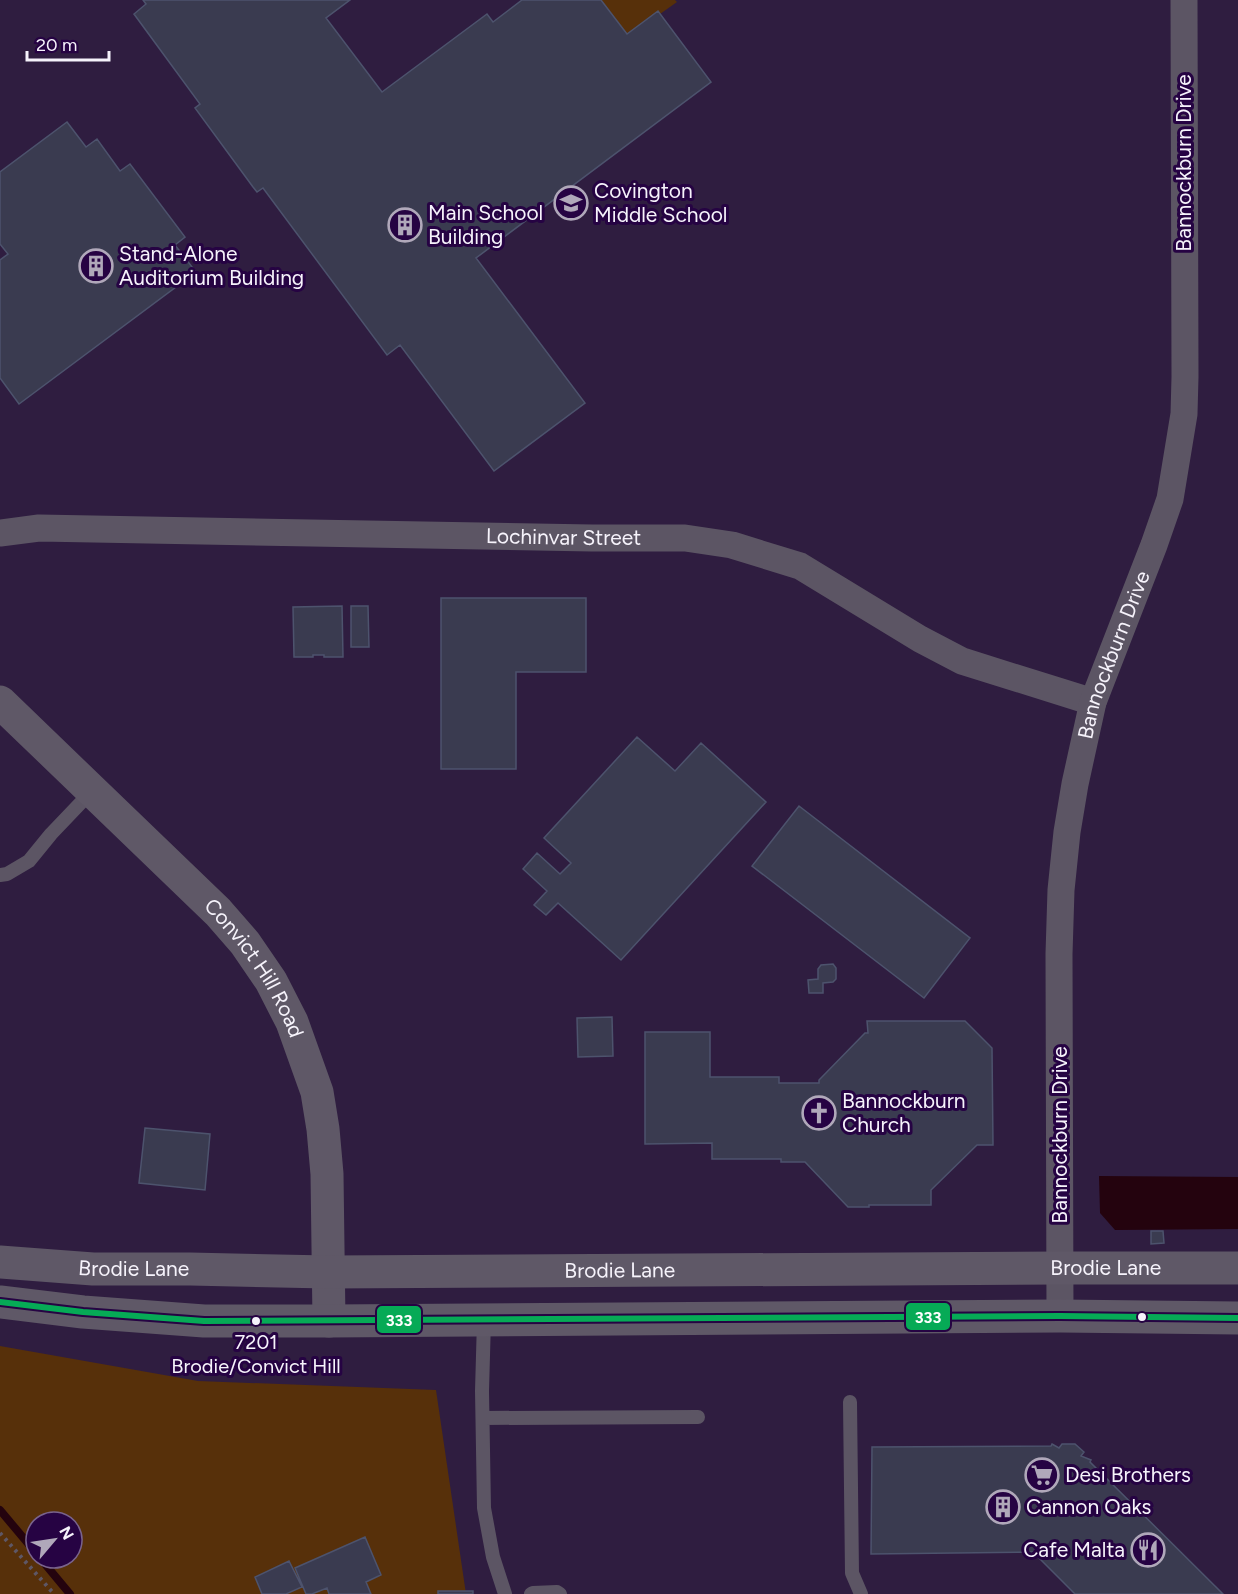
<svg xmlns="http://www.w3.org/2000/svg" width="1238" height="1594" font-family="Figtree,sans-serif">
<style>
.green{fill:#57300a;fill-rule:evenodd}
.water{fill:#24030e}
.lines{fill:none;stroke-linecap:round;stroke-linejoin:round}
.stream{stroke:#24030e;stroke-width:8}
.building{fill:#3a3b50;stroke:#4d536d;stroke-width:1.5}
.path{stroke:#5e5766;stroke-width:4;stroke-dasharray:3 4.5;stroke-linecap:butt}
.lane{stroke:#5c5564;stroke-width:14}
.street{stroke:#5c5564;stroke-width:27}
.secondary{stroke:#5f5867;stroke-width:33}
.bus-1-casing{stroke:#260343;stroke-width:10}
.bus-1{stroke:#06aa56;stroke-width:6}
.bus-dot{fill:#f6f3fb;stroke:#260343;stroke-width:2}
.labels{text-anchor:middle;stroke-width:6;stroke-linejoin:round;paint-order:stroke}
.bus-label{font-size:20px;fill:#f6f3fb;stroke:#260343}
.street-label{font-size:21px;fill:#f6f3fb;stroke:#260343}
.poi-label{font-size:21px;fill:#f6f3fb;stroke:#260343;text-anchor:start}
.line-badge{stroke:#260343;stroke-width:2}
.badge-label{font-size:16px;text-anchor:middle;font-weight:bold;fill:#fff}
</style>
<rect width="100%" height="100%" fill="#2f1d40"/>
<!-- green -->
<path class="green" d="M601 0H675L677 2 660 14 658 11 627 34Z
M0 1346 198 1381 436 1390 466 1594H0ZM36 1522H72V1558H36Z"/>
<!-- water -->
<path class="water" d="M1099 1176 1238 1177V1229L1115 1230 1100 1213Z"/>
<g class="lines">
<!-- stream -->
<path class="stream" d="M0 1510 36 1553
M40 1558 70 1594"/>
</g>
<!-- building -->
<path class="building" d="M143 0H350L326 18 382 92 487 14 493 22 522 0H601L627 34 658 11 711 82 476 258 585 403 494 471 400 345 387 355 263 188 257 192 253 187 195 108 200 104 134 14 146 4Z
M67 122 86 147 97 139 120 171 130 164 185 237 175 245 196 272 19 404 0 378V260L8 254 0 244V172Z
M441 598H586V672H516V769H441Z
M342 606 343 657H324V655H313V657H294L293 607Z
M351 606H368L369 647H351Z
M637 737 675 771 701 743 766 802 621 960 558 903 546 915 534 905 547 891 523 869 537 853 560 874 571 863 544 838Z
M799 806 970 938 924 998 752 866Z
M833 964 836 968V979L833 982 823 983V993H809L808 980 818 979V969L821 965Z
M612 1017 613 1056 578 1057 577 1018Z
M867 1021H965L992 1048 993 1145H977L931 1190V1205H869V1207H848L805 1162H781V1159H712V1143L645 1144V1032H710V1077H779V1083H819V1080L865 1033H868Z
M145 1128 210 1134 205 1190 139 1183Z
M1151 1231H1163L1164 1243 1151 1244Z
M1052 1444 1059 1448 1062 1444H1075L1084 1452 1081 1456 1091 1460 1090 1462 1223 1594H1075L1033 1552 871 1554 872 1447 1051 1446Z
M365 1537 381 1575 366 1582 371 1594H329L327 1588 312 1594H306L295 1568Z
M289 1561 302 1587 286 1594H262L255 1577Z
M438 1591H473V1594H438Z"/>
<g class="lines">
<!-- path -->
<path class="path" d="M0 1533 54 1594"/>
<!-- lane -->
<path class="lane" d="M0 875 7 874 29 861 51 834 92 791
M484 1320 482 1391 484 1508 493 1557 505 1594
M850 1402 852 1573 861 1594
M483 1418 698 1417
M531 1594 533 1593 557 1592 560 1594"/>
<!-- street -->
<g class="street">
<path id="s1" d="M0 533 39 528 592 538H685L732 545 800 566 920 639 962 661 1093 702"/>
<path id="s2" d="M1060 1316 1059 954 1061 890 1067 832 1075 784 1093 702 1154 545 1170 499 1184 414 1185 377 1184 0"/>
</g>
<!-- secondary -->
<g class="secondary">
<path id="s3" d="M0 702 218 912 245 943 271 981 292 1022 317 1092 323 1129 327 1174 329 1321"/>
<path id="s4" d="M0 1262 93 1269H190L328 1272 1060 1268H1238"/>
<path d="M0 1302 83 1312 204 1321H329L1060 1316 1238 1318"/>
</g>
<defs>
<path id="bus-1" d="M0 1302 83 1312 204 1321 1060 1316 1238 1318"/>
</defs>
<!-- bus-1 casing -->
<use href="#bus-1" class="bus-1-casing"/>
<!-- bus-1 -->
<use href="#bus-1" class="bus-1"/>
</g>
<!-- icons -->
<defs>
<symbol id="school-ring" viewBox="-11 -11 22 22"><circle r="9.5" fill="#260343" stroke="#b0a8ba" stroke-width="1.5"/><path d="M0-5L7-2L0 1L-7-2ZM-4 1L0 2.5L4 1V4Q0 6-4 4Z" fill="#b0a8ba"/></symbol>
<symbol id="building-ring" viewBox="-11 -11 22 22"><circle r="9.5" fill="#260343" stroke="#b0a8ba" stroke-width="1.5"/><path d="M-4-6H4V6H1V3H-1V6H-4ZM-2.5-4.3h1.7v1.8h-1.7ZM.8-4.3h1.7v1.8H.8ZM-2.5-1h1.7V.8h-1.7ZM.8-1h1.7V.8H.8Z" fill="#b0a8ba"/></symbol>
<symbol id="church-ring" viewBox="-11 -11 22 22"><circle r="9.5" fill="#260343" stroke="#b0a8ba" stroke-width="1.5"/><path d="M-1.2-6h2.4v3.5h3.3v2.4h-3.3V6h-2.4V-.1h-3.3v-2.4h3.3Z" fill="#b0a8ba"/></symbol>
<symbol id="supermarket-ring" viewBox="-11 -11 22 22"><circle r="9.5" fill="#260343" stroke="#b0a8ba" stroke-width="1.5"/><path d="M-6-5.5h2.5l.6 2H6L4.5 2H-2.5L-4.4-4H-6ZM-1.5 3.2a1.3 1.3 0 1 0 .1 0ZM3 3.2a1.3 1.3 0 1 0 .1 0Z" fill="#b0a8ba"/></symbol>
<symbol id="restaurant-ring" viewBox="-11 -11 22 22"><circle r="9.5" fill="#260343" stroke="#b0a8ba" stroke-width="1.5"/><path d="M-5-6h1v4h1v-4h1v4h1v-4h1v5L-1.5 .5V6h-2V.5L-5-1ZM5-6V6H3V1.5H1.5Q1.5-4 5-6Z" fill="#b0a8ba"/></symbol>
</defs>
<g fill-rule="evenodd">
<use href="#school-ring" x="552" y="184" width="38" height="38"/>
<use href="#building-ring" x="386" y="206" width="38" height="38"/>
<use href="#building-ring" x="77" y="247" width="38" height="38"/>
<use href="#church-ring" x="800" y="1094" width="38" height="38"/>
<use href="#supermarket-ring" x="1023" y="1456" width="38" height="38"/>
<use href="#building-ring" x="984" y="1488" width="38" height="38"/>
<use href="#restaurant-ring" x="1129" y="1531" width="38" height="38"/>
</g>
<!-- markers -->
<g class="bus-dot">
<circle cx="1142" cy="1317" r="5"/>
<circle cx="256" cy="1321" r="5"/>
</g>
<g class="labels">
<!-- bus labels -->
<g class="bus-label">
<text x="256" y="1349">7201<tspan x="256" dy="24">Brodie/Convict Hill</tspan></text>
</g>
<!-- street labels -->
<g class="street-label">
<text transform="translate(1184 163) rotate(-90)" y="7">Bannockburn Drive</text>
<text dy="7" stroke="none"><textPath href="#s1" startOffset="564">Lochinvar Street</textPath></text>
<text dy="7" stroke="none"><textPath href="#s2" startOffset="668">Bannockburn Drive</textPath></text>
<text dy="7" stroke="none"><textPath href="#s3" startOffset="370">Convict Hill Road</textPath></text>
<text transform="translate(1060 1135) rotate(-90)" y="7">Bannockburn Drive</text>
<text dy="7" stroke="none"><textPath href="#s4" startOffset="134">Brodie Lane</textPath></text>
<text dy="7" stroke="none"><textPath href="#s4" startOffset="1106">Brodie Lane</textPath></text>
<text dy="7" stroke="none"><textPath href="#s4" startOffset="620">Brodie Lane</textPath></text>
</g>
<!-- poi labels -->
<g class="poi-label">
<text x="594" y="198">Covington<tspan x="594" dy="24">Middle School</tspan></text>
<text x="428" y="220">Main School<tspan x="428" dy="24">Building</tspan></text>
<text x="119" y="261">Stand-Alone<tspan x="119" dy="24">Auditorium Building</tspan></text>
<text x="842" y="1108">Bannockburn<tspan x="842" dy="24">Church</tspan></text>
<text x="1065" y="1482">Desi Brothers</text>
<text x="1026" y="1514">Cannon Oaks</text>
<text x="1125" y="1557" text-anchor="end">Cafe Malta</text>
</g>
</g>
<g class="line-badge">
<rect x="905" y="1302" width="46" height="29" rx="6" fill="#06aa56"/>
<rect x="376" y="1305" width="46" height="29" rx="6" fill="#06aa56"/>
</g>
<g class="badge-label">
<text x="928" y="1323">333</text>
<text x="399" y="1326">333</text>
</g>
<!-- north arrow -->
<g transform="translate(54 1540) rotate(61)"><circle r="28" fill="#260343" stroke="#79638d" stroke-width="1.5"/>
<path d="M0-4.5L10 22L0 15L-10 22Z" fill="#b0a8ba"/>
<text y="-9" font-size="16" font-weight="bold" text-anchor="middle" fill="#f6f3fb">N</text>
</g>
<!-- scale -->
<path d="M27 51v9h82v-9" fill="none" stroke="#f6f3fb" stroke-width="3"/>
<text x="36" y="51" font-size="18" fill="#f6f3fb" stroke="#260343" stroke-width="4.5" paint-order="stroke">20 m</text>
</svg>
